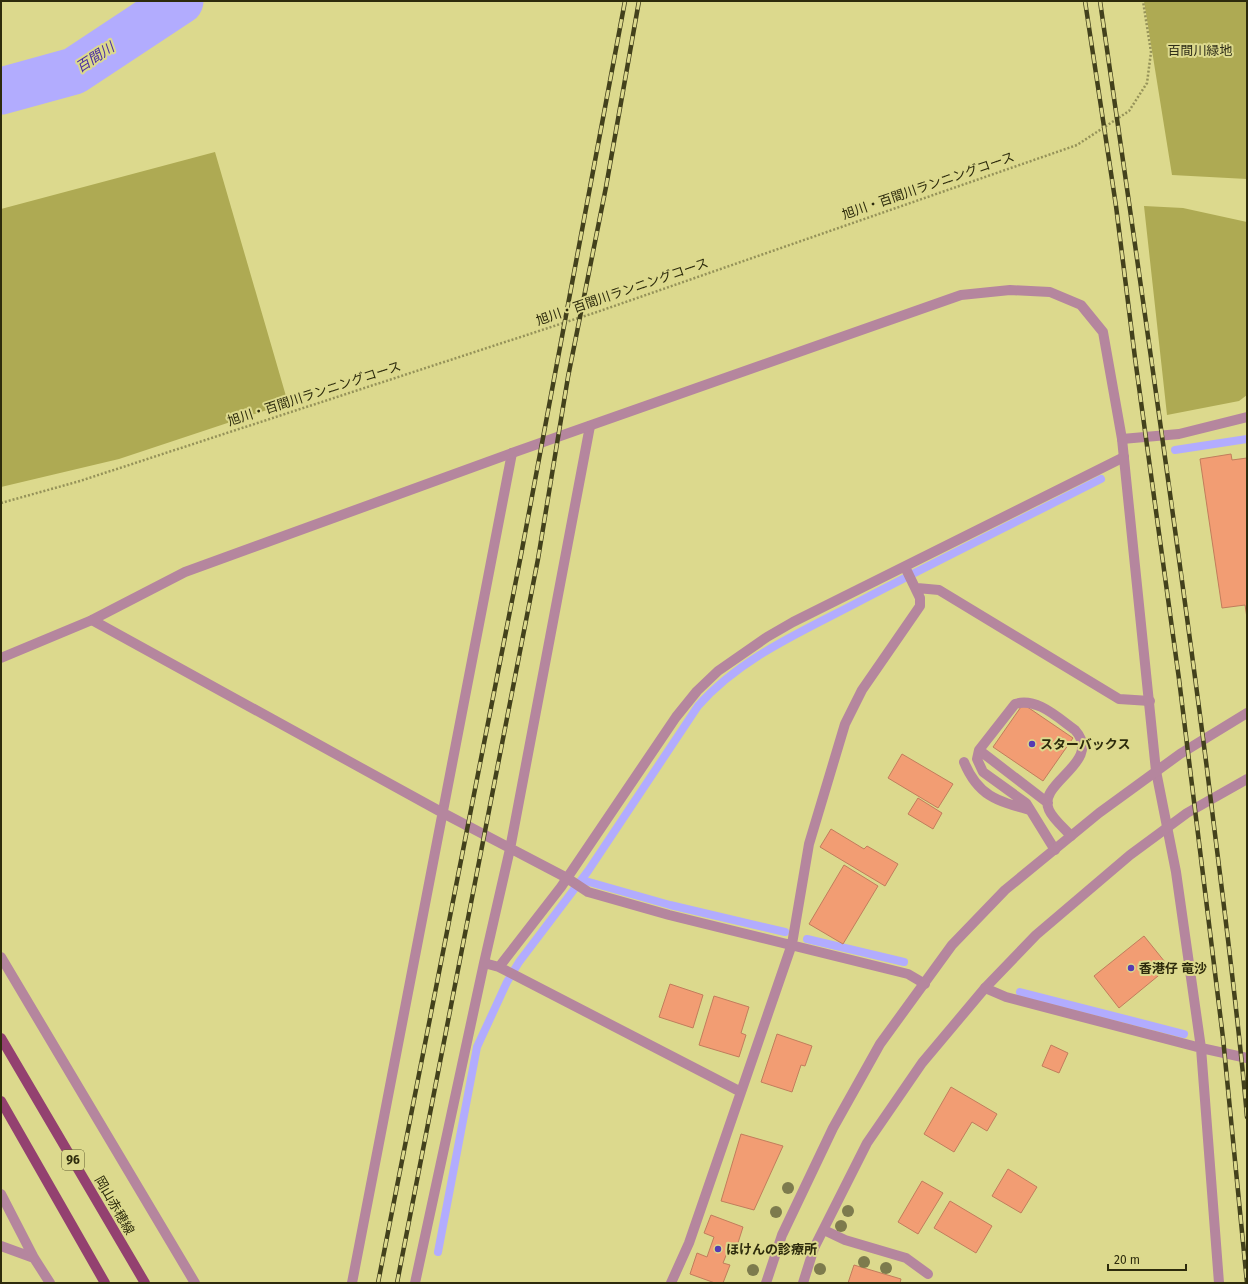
<svg xmlns="http://www.w3.org/2000/svg" width="1248" height="1284" font-family="'Fira Sans','Noto Sans JP',sans-serif">
<style>
.green{fill:#aeaa53}
.lines{fill:none;stroke-linecap:round;stroke-linejoin:round}
.stream{stroke:#b2acfe;stroke-width:8}
.river{stroke:#b2acfe;stroke-width:47}
.building{fill:#f29d73;stroke:#c17d5c}
.path{stroke:#959259;stroke-width:2.5;stroke-dasharray:2 2;stroke-linecap:butt}
.service{stroke:#b5869e;stroke-width:10}
.minor{stroke:#b5869e;stroke-width:10}
.tertiary{stroke:#b5869e;stroke-width:10}
.primary{stroke:#934170;stroke-width:10}
.rail-casing{stroke:#43411c;stroke-width:4.5}
.rail{stroke:#dcd98d;stroke-width:3;stroke-dasharray:9;stroke-linecap:butt}
.tree{fill:#7d7b4d}
.poi-dot{fill:#553bb3;stroke:#dcd98d;stroke-width:1.5}
.labels{text-anchor:middle;stroke-width:4;stroke-linejoin:round;paint-order:stroke}
.shield{fill:#dcd98d;stroke:#625f33;stroke-width:1}
.shield-label{font-size:12px;font-weight:bold;fill:#2d2b0c}
.park-label{font-size:13px;fill:#2f2e19;stroke:#dcd98d}
.street-label{font-size:13px;fill:#2d2b0c;stroke:#dcd98d}
.poi-label{font-size:13px;font-weight:bold;fill:#2d2b0c;stroke:#dcd98d;text-anchor:start}
.water-label{font-size:14px;font-style:italic;fill:#4a2ea2;stroke:#dcd98d}
</style>
<rect width="100%" height="100%" fill="#dcd98d"/>
<!-- green -->
<path class="green" d="M1144 1H1247V179L1172 175Z
M215 152 288 403 119 459 1 487V209Z
M1144 206 1183 208 1247 222V395L1239 401 1167 415Z"/>
<g class="lines">
<!-- stream -->
<path class="stream" d="M1175 450 1247 439
M582 880 670 905 785 932
M807 939 904 962
M1020 992 1184 1034
M438 1252 477 1047 507 982 519 962 588 871 698 706C742 656 806 630 864 599 943 558 1022 519 1101 479"/>
<!-- river -->
<path class="river" d="M1 91 74 71 180 1"/>
</g>
<!-- building -->
<path class="building" d="M1231 454 1232 460 1247 458V618L1245 605 1222 608 1200 459Z
M1023 704 1073 738 1043 781 993 747Z
M902 754 953 784 938 808 888 778Z
M918 798 942 813 933 829 908 814Z
M831 829 864 849 867 846 898 864 885 886 820 847Z
M844 865 878 886 843 944 809 924Z
M1144 936 1169 967 1119 1008 1094 976Z
M670 984 703 995 693 1028 659 1017Z
M714 996 749 1007 741 1033 746 1035 739 1057 699 1045Z
M777 1034 812 1046 805 1066 801 1065 792 1092 761 1082Z
M1051 1045 1068 1053 1059 1073 1042 1066Z
M951 1087 997 1114 987 1131 972 1122 954 1152 924 1134Z
M741 1134 783 1146 754 1210 721 1201Z
M1008 1169 1037 1187 1021 1213 992 1196Z
M922 1181 943 1193 918 1234 898 1222Z
M950 1201 992 1226 976 1253 934 1228Z
M711 1215 743 1227 737 1246 731 1243 723 1263 730 1265 723 1283H715L690 1274 697 1253 707 1257 714 1237 704 1233Z
M854 1265 901 1279 900 1283H848Z"/>
<g class="lines">
<!-- path -->
<path class="path" d="M1 503 80 481 597 312 1077 145 1129 111 1147 83 1151 52 1143 1"/>
<!-- service -->
<path class="service" d="M979 750 1048 803
M964 762C978 796 997 801 1030 810
M1055 850 1026 803 983 772 977 759 979 750 1015 704C1037 697 1058 718 1075 730 1104 763 1036 782 1049 810 1053 819 1064 828 1071 836"/>
<!-- minor -->
<path class="minor" d="M1122 439 1179 434 1247 417
M917 588 939 590 1119 699 1150 701
M92 620 443 813 567 878 588 892 669 915 908 974 925 984
M1156 771 1176 872 1201 1048 1219 1283
M1 957 195 1283
M484 963 499 967 561 887 676 717 697 691 718 671 767 637 793 622 1124 457
M499 967 741 1092
M985 988 1006 997 1201 1048 1247 1058
M1 1194 34 1258 50 1283
M824 1230 845 1240 906 1258 928 1274
M1 1246 34 1258
M352 1283 512 453
M415 1283 484 963 510 849 590 426
M671 1283 689 1243 792 944 809 844 845 724 862 690 920 606V598L905 567"/>
<!-- tertiary -->
<path class="tertiary" d="M1 658 92 620 185 572 512 453 961 295 1010 290 1050 292 1081 305 1103 332 1122 439 1156 771
M766 1283 782 1235 833 1128 880 1044 952 945 1005 890 1099 813 1180 754 1247 713
M803 1283 814 1248 867 1143 922 1063 985 988 1036 935 1130 855 1187 813 1247 779"/>
<!-- primary -->
<path class="primary" d="M1 1038 145 1283
M1 1101 105 1283"/>
<defs>
<path id="rail" d="M1085 1 1116 206 1135 358 1179 679 1223 1038 1247 1283
M1100 1C1137 257 1174 512 1207 769 1221 885 1237 1001 1247 1117
M378 1283 521 555 625 1
M397 1283 538 559 568 377 606 187 639 1"/>
</defs>
<!-- rail casing -->
<use href="#rail" class="rail-casing"/>
<!-- rail -->
<use href="#rail" class="rail"/>
</g>
<!-- trees -->
<g class="tree">
<circle cx="788" cy="1188" r="6"/>
<circle cx="848" cy="1211" r="6"/>
<circle cx="776" cy="1212" r="6"/>
<circle cx="841" cy="1226" r="6"/>
<circle cx="864" cy="1262" r="6"/>
<circle cx="886" cy="1268" r="6"/>
<circle cx="820" cy="1269" r="6"/>
<circle cx="753" cy="1270" r="6"/>
</g>
<!-- markers -->
<g class="poi-dot">
<circle cx="1032" cy="744" r="4"/>
<circle cx="1131" cy="968" r="4"/>
<circle cx="718" cy="1249" r="4"/>
</g>
<g class="labels">
<!-- shield labels -->
<rect class="shield" x="62" y="1150" width="22" height="20" rx="3"/>
<g class="shield-label">
<text x="73" y="1164">96</text>
</g>
<!-- park labels -->
<g class="park-label">
<text x="1200" y="55">百間川緑地</text>
</g>
<!-- street labels -->
<g class="street-label">
<text transform="translate(928 185) rotate(-19)" y="5">旭川・百間川ランニングコース</text>
<text transform="translate(622 291) rotate(-19)" y="5">旭川・百間川ランニングコース</text>
<text transform="translate(314 393) rotate(-18)" y="5">旭川・百間川ランニングコース</text>
<text transform="translate(115 1205) rotate(60)" y="5">岡山赤穂線</text>
</g>
<!-- poi labels -->
<g class="poi-label">
<text x="1040" y="749">スターバックス</text>
<text x="1139" y="973">香港仔 竜沙</text>
<text x="726" y="1254">ほけんの診療所</text>
</g>
<!-- water labels -->
<g class="water-label">
<text transform="translate(95 57) rotate(-33)" y="5">百間川</text>
</g>
</g>
<!-- border -->
<rect width="1248" height="1284" fill="none" stroke="#2d2b0c" stroke-width="4"/>
<!-- scale -->
<path d="M1108 1264v6h78v-6" fill="none" stroke="#2d2b0c" stroke-width="2"/>
<text x="1114" y="1264" font-size="12" fill="#2d2b0c" stroke="#dcd98d" stroke-width="3" paint-order="stroke">20 m</text>
</svg>
